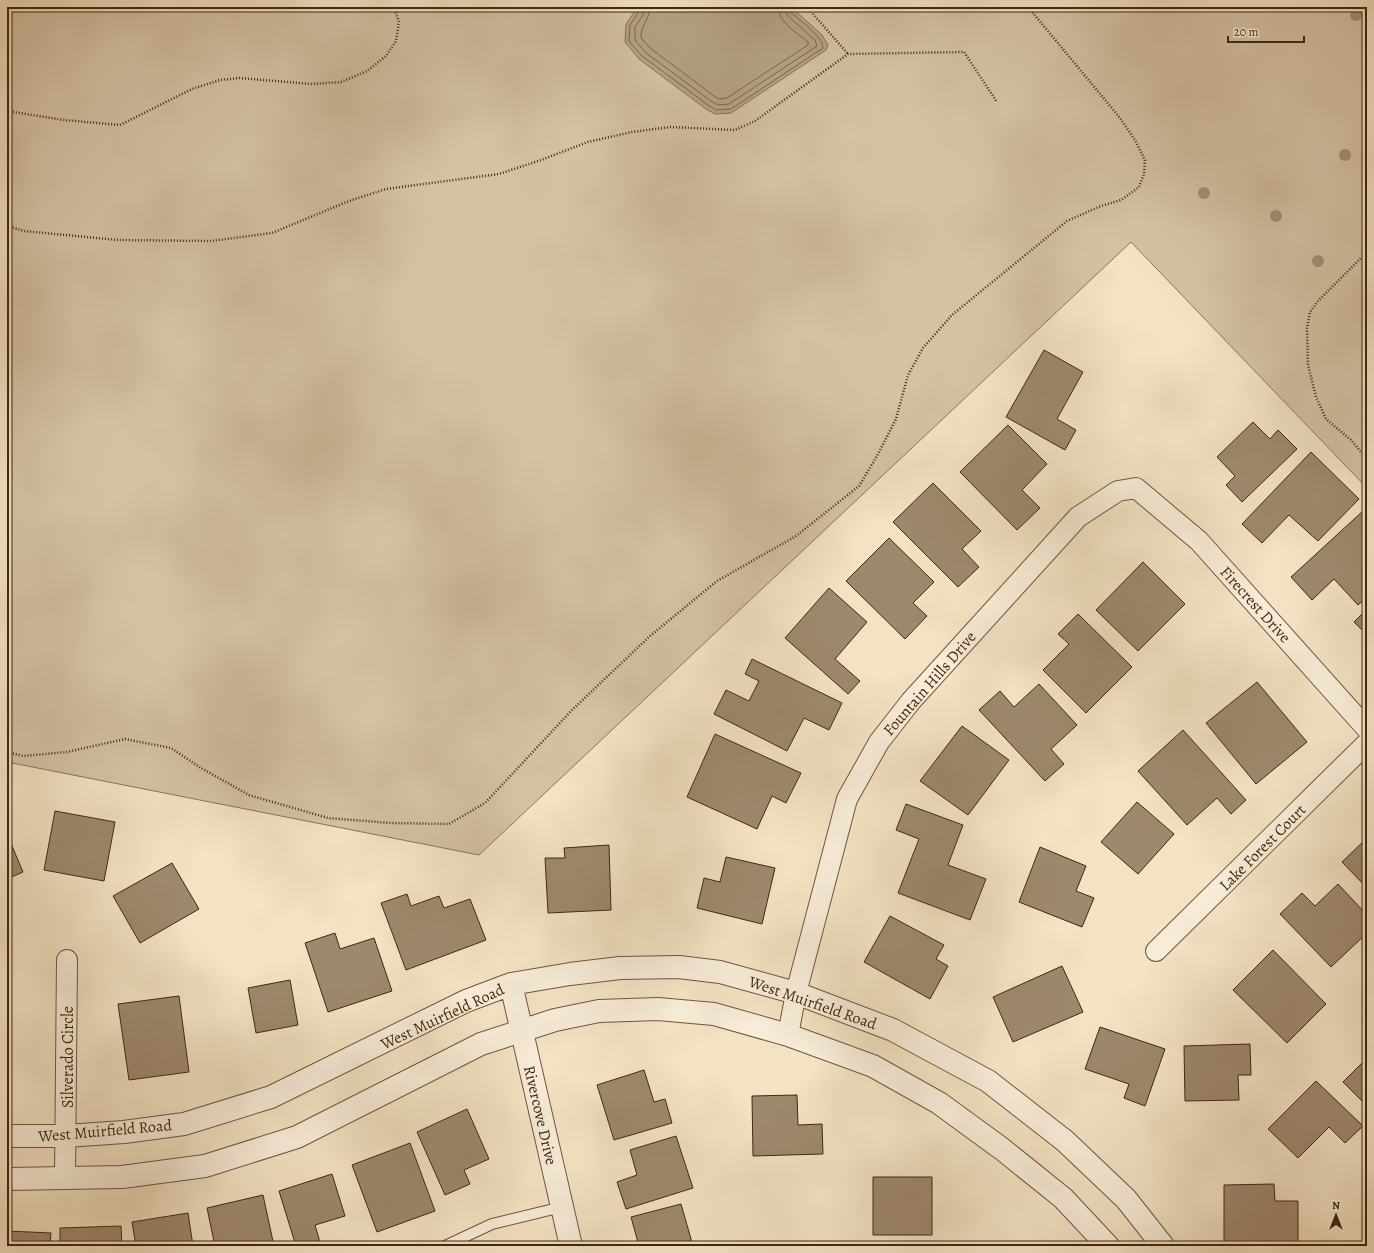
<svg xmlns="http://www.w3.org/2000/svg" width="1374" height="1253" font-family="Alegreya,serif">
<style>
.green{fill:#d5c2a5;stroke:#8b745b}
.water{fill:#b6a286;stroke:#877157}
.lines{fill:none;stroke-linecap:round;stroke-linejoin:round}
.shore{stroke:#7c644c;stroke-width:1}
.building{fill:#9e886e;stroke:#412711}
.service-casing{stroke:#6e563e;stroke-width:12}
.minor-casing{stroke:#6e563e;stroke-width:22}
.tertiary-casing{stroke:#6e563e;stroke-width:24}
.path{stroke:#412711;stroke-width:2.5;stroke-dasharray:1 2;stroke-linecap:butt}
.service{stroke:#f7ecd8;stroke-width:10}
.minor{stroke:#f7ecd8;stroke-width:20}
.tertiary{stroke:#f7ecd8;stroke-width:22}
.tree{fill:#a59175}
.labels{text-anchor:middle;stroke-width:3;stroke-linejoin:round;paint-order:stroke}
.street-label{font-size:16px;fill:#412711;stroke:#f7ecd8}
</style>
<rect width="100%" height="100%" fill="#f3e2c3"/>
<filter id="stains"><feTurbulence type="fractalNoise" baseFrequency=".005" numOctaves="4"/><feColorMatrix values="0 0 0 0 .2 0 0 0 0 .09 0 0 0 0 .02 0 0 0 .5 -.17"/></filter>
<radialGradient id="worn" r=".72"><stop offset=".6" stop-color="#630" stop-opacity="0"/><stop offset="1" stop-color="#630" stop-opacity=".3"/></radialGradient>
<!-- green -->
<path class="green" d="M7 7H1367V488L1131 242 479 855 7 762Z"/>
<!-- water -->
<path class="water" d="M636 7H791L822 35 828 45 826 50 731 113 715 114 706 109 639 59 625 42 626 24 635 11Z"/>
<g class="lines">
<!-- shore -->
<path class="shore" d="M639 7 638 13 630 25 629 41 642 56 708 105 716 110 731 109 823 48C823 37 799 19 790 12L789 7
M644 7 643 15 635 27V40L646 53 711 101 718 105 729 104 817 46 815 40 787 15 784 7
M650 7C650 19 640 26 641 38L650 48 714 96 719 99 727 98 808 45V42C797 33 778 22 778 7"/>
</g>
<!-- building -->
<path class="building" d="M1044 350 1083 372 1057 419 1076 430 1065 450 1006 417Z
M1253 422 1270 439 1278 430 1297 449 1242 502 1226 485 1235 476 1217 457Z
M1008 425 1047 464 1022 490 1040 508 1017 530 960 472Z
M1311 452 1359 499 1318 541 1289 515 1262 543 1242 524Z
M933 483 981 531 962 549 979 567 958 587 893 522Z
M1364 510 1367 513V597L1358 605 1334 579 1312 600 1291 577Z
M889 538 934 582 913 603 927 616 905 639 846 581Z
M1143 562 1185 604 1138 651 1096 610Z
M829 588 867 622 835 659 860 681 848 694 785 638Z
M1367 609V635L1354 622Z
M1078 614 1132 667 1086 713 1043 670 1069 644 1058 634Z
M752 659 842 703 829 730 804 718 787 751 714 714 726 690 749 701 759 681 745 674Z
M1257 682 1307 742 1256 784 1206 723Z
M1039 684 1077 725 1051 749 1064 764 1045 781 979 710 1000 691 1014 707Z
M962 726 1009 760 968 815 920 781Z
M1183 730 1246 800 1231 814 1217 798 1187 825 1138 771Z
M715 734 801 773 786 803 772 796 757 829 687 797Z
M1137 802 1174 834 1138 874 1101 842Z
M906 804 963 825 948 865 986 879 970 920 898 893 919 839 896 830Z
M55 811 115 822 104 881 44 870Z
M7 834 23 872 7 879Z
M1367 838V888L1342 862Z
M609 845 611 910 548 913 545 858H565L564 848Z
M1040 847 1086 866 1076 891 1094 898 1082 927 1019 902Z
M726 857 775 868 762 924 697 908 704 878 720 882Z
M172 863 199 909 140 943 113 896Z
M1338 884 1367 915V933L1331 967 1280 914 1302 893 1315 906Z
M407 894 411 906 439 896 444 908 470 899 486 940 406 970 381 903Z
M890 916 944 945 936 959 948 966 930 999 864 962Z
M335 933 340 949 374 938 392 991 328 1012 305 943Z
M1273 950 1326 1004 1287 1043 1233 990Z
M1062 966 1083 1012 1013 1042 993 997Z
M290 980 298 1025 256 1033 248 988Z
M179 996 189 1072 129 1080 118 1004Z
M1100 1027 1165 1049 1145 1106 1124 1098 1129 1084 1085 1069Z
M1250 1044 1251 1075H1238L1239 1100 1185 1101 1184 1046Z
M1367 1058V1106L1343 1082Z
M644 1070 654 1102 665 1099 672 1123 614 1140 597 1085Z
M1316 1081 1363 1126 1345 1143 1329 1127 1298 1158 1268 1129Z
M797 1095 798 1125 822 1124 823 1154 753 1156 752 1096Z
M467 1109 489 1159 464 1170 470 1184 445 1195 417 1132Z
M676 1136 693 1188 626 1209 617 1182 637 1175 630 1150Z
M410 1143 435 1211 377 1232 352 1165Z
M332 1174 345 1216 315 1225 321 1246H296L279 1191Z
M873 1177H932V1235H873Z
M1274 1184 1275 1201H1298V1246H1224V1185Z
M263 1195 274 1246H252L251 1243 239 1246H215L207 1208Z
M681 1204 693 1246H639L631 1217Z
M188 1213 193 1246H136L132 1222Z
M121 1226 122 1246H60V1228Z
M7 1231 51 1233 50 1246H7Z"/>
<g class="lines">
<defs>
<path id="service" d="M445 1246 492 1224 562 1207"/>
<path id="minor" d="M1156 951 1367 743
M788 1035 796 993 847 799 879 742 911 701 1078 517 1118 491 1136 488 1199 541 1367 729
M65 1177 67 960"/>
<path id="tertiary" d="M511 984 571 1246
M7 1136H66L124 1132 184 1124 271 1097 466 1001 511 984 570 974 620 968 679 967 720 972 796 993 893 1030 988 1081 1065 1141 1126 1199 1163 1246
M7 1179 122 1177 205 1166 297 1137 481 1044 555 1020 599 1011 658 1009 714 1014 788 1035 873 1066 939 1103 1002 1149 1063 1198 1108 1246"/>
</defs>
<!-- service casing -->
<use href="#service" class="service-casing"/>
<!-- minor casing -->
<use href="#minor" class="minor-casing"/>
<!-- tertiary casing -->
<use href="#tertiary" class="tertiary-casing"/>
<!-- path -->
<path class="path" d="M807 7 848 54
M7 111 64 120 120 125 192 89 220 80 240 78 312 84 341 82 367 71 386 56 396 41 399 22 394 7
M7 226 24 231 118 240 211 241 272 233 349 201 386 189 499 174 541 160 588 142 632 132 670 127 735 130 755 121 848 54 964 52 997 102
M1367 252 1318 301 1310 312 1307 328 1308 365 1316 397 1326 419 1351 440 1367 459
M7 752 23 756 67 752 125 739 171 748 201 768 249 795 328 818 390 823 449 824 485 803 572 710 650 636 717 581 796 536 859 486 877 456 896 419 908 375 923 348 952 315 1067 221 1101 206 1121 200 1139 187 1144 174 1145 160 1135 140 1120 118 1028 7"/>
<!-- service -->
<use href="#service" class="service"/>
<!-- minor -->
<use href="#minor" class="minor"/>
<!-- tertiary -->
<use href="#tertiary" class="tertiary"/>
</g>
<!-- trees -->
<g class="tree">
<circle cx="1356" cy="15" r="6"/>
<circle cx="1345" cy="155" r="6"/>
<circle cx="1204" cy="193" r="6"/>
<circle cx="1276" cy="216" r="6"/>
<circle cx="1318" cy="261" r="6"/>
</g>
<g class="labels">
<!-- street labels -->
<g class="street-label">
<text transform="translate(1256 604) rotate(48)" y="6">Firecrest Drive</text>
<text transform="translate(929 683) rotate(-49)" y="6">Fountain Hills Drive</text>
<text transform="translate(1262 847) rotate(-45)" y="6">Lake Forest Court</text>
<text transform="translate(813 1002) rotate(19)" y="6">West Muirfield Road</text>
<text transform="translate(442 1016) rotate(-25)" y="6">West Muirfield Road</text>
<text transform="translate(67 1057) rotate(-90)" y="6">Silverado Circle</text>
<text transform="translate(541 1115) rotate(77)" y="6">Rivercove Drive</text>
<text transform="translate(105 1130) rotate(-5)" y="6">West Muirfield Road</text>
</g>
</g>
<!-- margin -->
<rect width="1374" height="1253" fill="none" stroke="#f3e2c3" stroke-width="24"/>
<rect x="8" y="8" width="1358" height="1237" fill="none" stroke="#412711" stroke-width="2"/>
<rect x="12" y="12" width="1350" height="1229" fill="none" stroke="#412711"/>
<!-- north arrow -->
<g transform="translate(1336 1215)" stroke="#f7ecd8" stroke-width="3" paint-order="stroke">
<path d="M0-3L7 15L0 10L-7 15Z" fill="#412711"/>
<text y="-6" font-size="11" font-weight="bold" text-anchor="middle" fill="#412711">N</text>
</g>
<!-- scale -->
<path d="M1228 36v6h76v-6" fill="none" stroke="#412711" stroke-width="2"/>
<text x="1234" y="36" font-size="12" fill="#412711" stroke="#f7ecd8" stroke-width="3" paint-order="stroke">20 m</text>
<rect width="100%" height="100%" filter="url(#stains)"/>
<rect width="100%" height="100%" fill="url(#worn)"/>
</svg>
